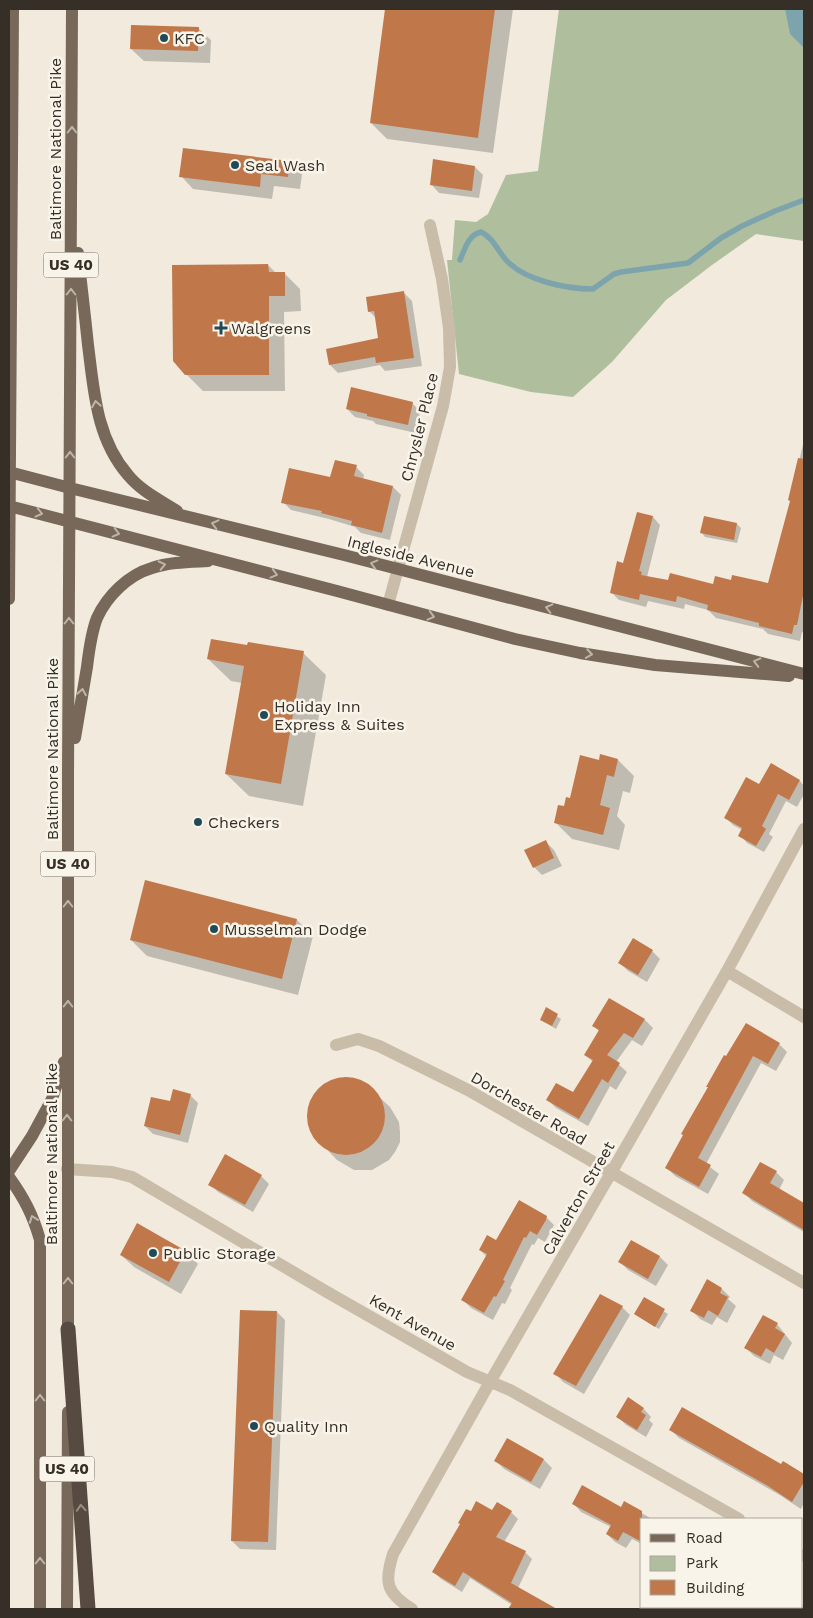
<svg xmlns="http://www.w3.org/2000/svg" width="813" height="1618" font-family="'Work Sans',sans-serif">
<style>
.green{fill:#afbf9d}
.water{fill:#7da4ad}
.shadow{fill:#0003}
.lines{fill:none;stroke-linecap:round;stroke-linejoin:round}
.stream{stroke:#7da4ad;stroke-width:5.5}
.building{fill:#c0784b}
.minor{stroke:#c9bca9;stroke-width:12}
.major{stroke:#77685a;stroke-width:12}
.highway{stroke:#574a40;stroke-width:15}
.oneway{stroke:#beb5a9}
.oneway2{stroke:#988e84}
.poi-dot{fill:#204b56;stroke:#f9f4e9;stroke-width:2}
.labels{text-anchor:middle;stroke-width:5;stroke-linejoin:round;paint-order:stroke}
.shield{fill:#f9f4e9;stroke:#706a62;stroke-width:1}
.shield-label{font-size:15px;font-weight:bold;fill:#362f28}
.poi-label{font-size:16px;fill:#362f28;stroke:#f9f4e9;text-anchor:start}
.street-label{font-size:16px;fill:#362f28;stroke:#f9f4e9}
</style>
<rect width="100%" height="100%" fill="#f1eadd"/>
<!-- green -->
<path class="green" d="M559 9H804V241L756 234 712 265 666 300 612 362 573 397 531 392 459 374 447 260H452L455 220 476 222 488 214 506 175 538 171Z"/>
<!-- water -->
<path class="water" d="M785 9H804V48L790 34Z"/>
<!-- shadow -->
<path class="shadow" d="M386 9H513L493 153 387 139 371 123Z
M198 28 211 40 210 63 144 61 131 49Z
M289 162 302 174 300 189 274 186 272 199 193 189 181 176Z
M475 167 483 175 479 198 439 193 431 184Z
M268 265 276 273H284L300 289 301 311 284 312 285 391H203L186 374Z
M404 293 412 301 422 366 385 371 380 365 338 373 330 365 327 350 380 339 376 318 369 311Z
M412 403 420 411 416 433 376 424 373 421 355 417 347 409Z
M804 440V633L802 632 800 641 768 634 763 629 716 618 708 610 685 604 684 609 648 601 646 607 619 600 611 592 624 564 638 513 653 517 660 525 647 577 669 582 714 585 732 582 769 585 791 501 790 500Z
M356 467 364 475 363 480 393 487 401 495 390 540 361 533 355 527 329 519 291 510 283 502Z
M705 517 737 524 741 528 737 543 705 537 702 533Z
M248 647 303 653 326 675 303 806 249 796 226 774 242 683 231 681 208 659Z
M618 760 634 776 630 793 623 791 617 816 625 825 619 850 572 839 556 823 564 808 600 761Z
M772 765 800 781 804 786V794L797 807 786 801 769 834 773 837 764 852 747 843 740 835 742 830 733 825 725 817 759 786Z
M546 842 554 850 562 866 542 875 534 867Z
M146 881 297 920 313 936 298 995 147 956 131 940Z
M652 951 660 959 647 982 628 971 620 963Z
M609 1000 645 1020 653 1028 642 1046 632 1040 616 1062 627 1072 616 1090 610 1086 588 1126 556 1108 548 1100 574 1094 593 1062 585 1055 599 1031 594 1026Z
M546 1009 561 1019 556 1029 541 1020Z
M779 1044 787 1052 776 1071 761 1063 706 1164 719 1174 708 1194 675 1176 667 1168 727 1058Z
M346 1079 357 1080 366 1085 373 1091 390 1107 399 1122 400 1132V1142L395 1152 389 1160 372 1170H354L337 1160 313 1135 310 1125 308 1115 314 1098 326 1084 335 1080Z
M190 1095 198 1103 188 1143 153 1134 145 1126Z
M776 1172 784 1180 779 1190 804 1204V1232L752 1201 744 1193Z
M261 1176 269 1184 253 1212 218 1192 210 1184Z
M546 1217 554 1225 545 1242 538 1238 534 1245 532 1244 510 1288 512 1290 505 1304 502 1303 493 1320 471 1308 463 1300 487 1257 480 1250Z
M138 1225 186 1252 198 1264 181 1294 134 1267 121 1255Z
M631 1241 660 1257 668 1265 656 1286 628 1270 620 1262Z
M722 1289 730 1297 728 1299 736 1306 727 1323 717 1317 712 1325 700 1319 692 1311Z
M644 1299 668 1314 659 1329 635 1314Z
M622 1307 630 1315 584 1394 563 1382 555 1373Z
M277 1312 285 1320 276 1550 240 1549 232 1541Z
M763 1316 777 1324 792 1343 783 1360 774 1355 770 1364 754 1356 746 1348Z
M643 1408 651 1417 649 1420 653 1424 646 1437 626 1425 618 1417Z
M671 1430 782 1466 783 1463 804 1476V1503L801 1509 778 1494 679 1438Z
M544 1460 552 1468 540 1489 504 1469 496 1461Z
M573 1503 621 1508 624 1503 652 1519H642V1544L632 1539 626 1548 615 1542 607 1534 611 1527 581 1512Z
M511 1512 518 1519 504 1542 525 1552 532 1559 518 1588 552 1609H510L512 1605 470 1578 462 1592 441 1579 434 1572 471 1513Z
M802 1605 804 1607V1609H771L773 1607H802Z"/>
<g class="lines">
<!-- stream -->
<path class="stream" d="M460 260C465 249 468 235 481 232 494 238 499 254 509 263 528 281 567 289 593 289L614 274 621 272 688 263 721 238 742 226 775 211 804 200"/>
</g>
<!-- building -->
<path class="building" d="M385 9H495L478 138 370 123Z
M131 25 199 27 198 51 130 49Z
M183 148 290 161 288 177 261 174 260 187 179 177Z
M433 159 475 166 472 191 430 185Z
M268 264 269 272H285V296H269V375H185L173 361 172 265Z
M404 291 414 358 376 363 375 357 329 365 326 349 378 338 374 311 368 312 366 297Z
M351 387 413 402 408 425 367 416V414L346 409Z
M798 458 804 459V591L797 625H794L792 634 759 626V623L707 610 708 605 677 596 676 602 640 594 639 600 610 593 617 561 623 563 637 512 653 516 639 571 642 572 641 575 668 580 670 573 713 584 715 576 731 580 732 575 768 583 790 501 788 500Z
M335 460 357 465 354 476 393 486 382 533 351 525 352 521 321 513 322 511 281 503 289 468 330 477Z
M704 516 737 523 734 540 700 533Z
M211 639 247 645 248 642 304 651 281 784 225 774 244 666 207 659Z
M600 754 618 759 614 777 607 775 600 805 610 808 603 835 554 823 558 805 564 806 566 797 570 798 580 755 599 760Z
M771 763 800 780 789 800 778 794 762 826 766 829 756 846 738 836 742 828 724 818 746 777 759 784Z
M546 840 554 858 533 868 524 850Z
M145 880 297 919 282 979 130 940Z
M633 938 653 950 638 975 618 963Z
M609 998 645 1019 633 1038 624 1033 607 1055 620 1063 608 1083 602 1079 579 1119 546 1100 556 1083 573 1092 593 1060 584 1055 599 1030 592 1026Z
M546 1007 558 1014 552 1026 540 1020Z
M746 1023 780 1043 768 1064 753 1056 698 1158 711 1165 699 1187 665 1168 683 1135 681 1134 708 1087H706L724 1055 726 1056Z
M307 1116a39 39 0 1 1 78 0a39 39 0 1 1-78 0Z
M173 1089 191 1094 180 1135 144 1126 151 1097 170 1101Z
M225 1154 262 1175 245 1205 208 1185Z
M760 1162 777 1171 770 1183 804 1203V1230L742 1193Z
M519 1200 547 1216 546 1220 537 1235 530 1231 526 1238 524 1237 503 1280 505 1281 496 1297 494 1296 484 1313 461 1300 487 1254 479 1250 487 1235 496 1240Z
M137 1223 186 1251 169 1282 120 1255Z
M631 1240 660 1256 648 1279 618 1262Z
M707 1279 722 1288 720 1293 728 1297 718 1316 708 1310 704 1318 690 1311Z
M600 1294 623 1306 576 1386 553 1374Z
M644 1297 665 1309 655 1327 634 1314Z
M240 1310 277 1311 268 1542 231 1541Z
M763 1315 778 1323 775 1328 785 1334 774 1353 766 1348 761 1357 744 1348Z
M628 1397 644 1408 641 1412 646 1415 637 1430 616 1417Z
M682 1407 781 1464 783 1461 804 1474V1482L792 1502 768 1486 669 1430Z
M507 1438 544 1459 531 1482 494 1461Z
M582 1485 621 1507 624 1501 642 1511V1542L623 1532 618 1541 606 1534 611 1525 572 1504Z
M476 1501 492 1510 497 1502 512 1511 496 1537 526 1551 511 1583 557 1609H508L512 1603 463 1572 455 1586 432 1572 460 1524 458 1523 466 1509 471 1511Z"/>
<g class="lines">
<!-- minor -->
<path class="minor" d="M388 605 443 406 450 367 449 328 442 279 430 225
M727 971 804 1017
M336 1045 358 1039 379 1046 468 1090 804 1283
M67 1169 112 1172 132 1177 327 1292 467 1372 510 1390 739 1519
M802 1555 804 1556
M412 1609C386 1593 384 1582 393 1554L490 1382 611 1173 727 971 804 829"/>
<!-- major -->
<path class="major" d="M78 253C81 284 85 315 88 345 94 391 96 438 128 475 141 491 160 500 177 511
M9 472 70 488 344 555 804 674
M9 506 337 591 515 639 580 653 655 665 789 676
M9 599 13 9
M75 738C79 714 83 690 87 667 89 651 91 633 97 618 107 596 128 575 152 568 170 562 189 562 208 561
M9 1171 32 1136 52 1099 64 1062
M9 1177C24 1198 33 1215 40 1240V1609
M68 1337V775L72 9
M67 1609 68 1412"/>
<!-- highway -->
<path class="highway" d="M68 1329 88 1609"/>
</g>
<!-- one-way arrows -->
<defs><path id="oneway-chevron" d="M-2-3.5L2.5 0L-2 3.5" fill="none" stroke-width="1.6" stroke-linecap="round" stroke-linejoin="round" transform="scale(1.25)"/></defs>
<g class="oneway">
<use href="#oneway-chevron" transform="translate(72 130) rotate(-90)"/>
<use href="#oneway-chevron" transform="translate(71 292) rotate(-90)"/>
<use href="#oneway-chevron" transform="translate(96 404) rotate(-100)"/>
<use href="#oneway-chevron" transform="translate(70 455) rotate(-90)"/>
<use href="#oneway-chevron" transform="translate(39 513) rotate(14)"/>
<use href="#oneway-chevron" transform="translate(215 524) rotate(-166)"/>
<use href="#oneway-chevron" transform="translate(116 533) rotate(14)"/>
<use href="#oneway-chevron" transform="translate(374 564) rotate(-165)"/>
<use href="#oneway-chevron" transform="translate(162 565) rotate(-13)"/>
<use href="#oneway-chevron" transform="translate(274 574) rotate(15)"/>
<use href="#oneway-chevron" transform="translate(549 608) rotate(-166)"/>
<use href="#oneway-chevron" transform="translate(431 616) rotate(15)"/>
<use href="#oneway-chevron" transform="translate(69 621) rotate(-90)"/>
<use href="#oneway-chevron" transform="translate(589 654) rotate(9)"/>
<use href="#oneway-chevron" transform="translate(757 662) rotate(-165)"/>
<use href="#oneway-chevron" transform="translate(82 692) rotate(-80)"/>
<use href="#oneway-chevron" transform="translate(68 904) rotate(-90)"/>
<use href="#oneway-chevron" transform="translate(68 1004) rotate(-90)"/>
<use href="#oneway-chevron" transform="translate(67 1118) rotate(-90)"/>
<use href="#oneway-chevron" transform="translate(33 1219) rotate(-110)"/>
<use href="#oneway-chevron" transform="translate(68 1281) rotate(-90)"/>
<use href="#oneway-chevron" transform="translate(40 1398) rotate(-90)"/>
<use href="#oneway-chevron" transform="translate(40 1561) rotate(-90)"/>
</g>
<use class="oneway2" href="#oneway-chevron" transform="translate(81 1508) rotate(-94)"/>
<!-- markers -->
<g class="poi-dot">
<circle cx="164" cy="38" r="5"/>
<circle cx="235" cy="165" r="5"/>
<path d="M218.5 320.5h5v5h5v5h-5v5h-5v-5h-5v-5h5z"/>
<circle cx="264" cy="715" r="5"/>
<circle cx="198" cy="822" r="5"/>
<circle cx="214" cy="929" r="5"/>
<circle cx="153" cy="1253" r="5"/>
<circle cx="254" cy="1426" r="5"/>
</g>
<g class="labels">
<!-- shield labels -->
<g class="shield">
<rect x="43.5" y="252.5" width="55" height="25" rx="4"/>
<rect x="40.5" y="851.5" width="55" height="25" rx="4"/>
<rect x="39.5" y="1456.5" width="55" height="25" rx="4"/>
</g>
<g class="shield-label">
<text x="71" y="270">US 40</text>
<text x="68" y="869">US 40</text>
<text x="67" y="1474">US 40</text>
</g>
<!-- poi labels -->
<g class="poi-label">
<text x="174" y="44">KFC</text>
<text x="245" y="171">Seal Wash</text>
<text x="231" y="334">Walgreens</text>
<text x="274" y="712">Holiday Inn<tspan x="274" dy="18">Express &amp; Suites</tspan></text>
<text x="208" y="828">Checkers</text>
<text x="224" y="935">Musselman Dodge</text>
<text x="163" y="1259">Public Storage</text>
<text x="264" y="1432">Quality Inn</text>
</g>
<!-- street labels -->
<g class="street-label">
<text transform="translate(55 149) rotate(-90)" y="6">Baltimore National Pike</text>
<text transform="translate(419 427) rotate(-76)" y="6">Chrysler Place</text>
<text transform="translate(411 556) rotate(14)" y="6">Ingleside Avenue</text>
<text transform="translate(52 749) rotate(-90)" y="6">Baltimore National Pike</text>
<text transform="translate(529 1108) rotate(30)" y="6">Dorchester Road</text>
<text transform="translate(51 1154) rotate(-90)" y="6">Baltimore National Pike</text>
<text transform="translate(578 1198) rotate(-60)" y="6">Calverton Street</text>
<text transform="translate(413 1322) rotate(30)" y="6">Kent Avenue</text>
</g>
</g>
<!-- border -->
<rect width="813" height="1618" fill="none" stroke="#362f28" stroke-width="20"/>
<!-- legend -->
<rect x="640" y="1518" width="162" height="90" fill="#f9f4e9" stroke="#aba59c"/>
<rect x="650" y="1534" width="25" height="8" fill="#77685a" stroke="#aba59c"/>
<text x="686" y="1543" font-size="15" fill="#362f28">Road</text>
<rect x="650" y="1556" width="25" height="15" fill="#afbf9d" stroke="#aba59c"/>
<text x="686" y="1568" font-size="15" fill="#362f28">Park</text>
<rect x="650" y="1580" width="25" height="15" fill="#c0784b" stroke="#aba59c"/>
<text x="686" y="1593" font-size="15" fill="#362f28">Building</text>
</svg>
